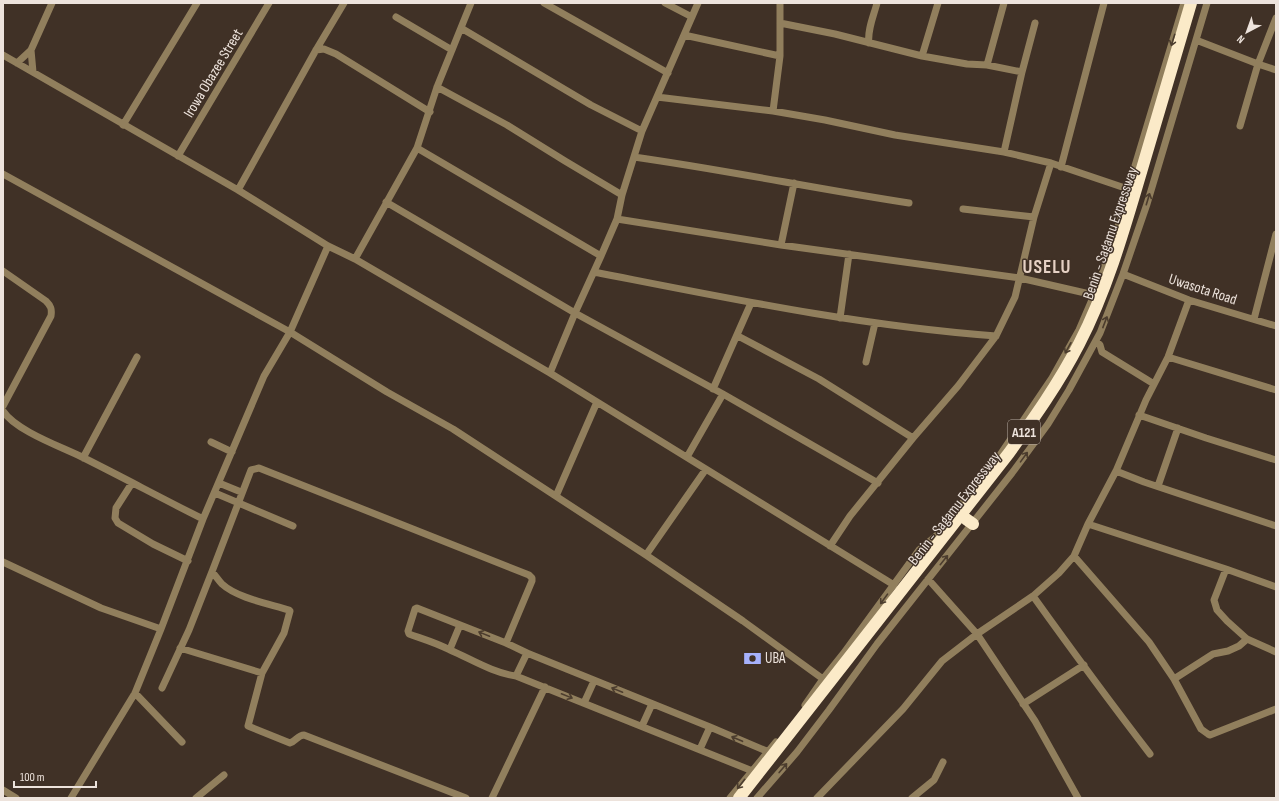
<svg xmlns="http://www.w3.org/2000/svg" width="1279" height="801" font-family="'Sofia Sans Condensed',sans-serif">
<style>
.lines{fill:none;stroke-linecap:round;stroke-linejoin:round}
.street{stroke:#917f5d;stroke-width:7}
.highway{stroke:#fbeac8;stroke-width:12}
.oneway{stroke:#4c3d2e}
.labels{text-anchor:middle;stroke-width:3;stroke-linejoin:round;paint-order:stroke}
.shield{fill:#403126;stroke:#b9aea5;stroke-width:1}
.shield-label{font-size:14px;font-weight:bold;fill:#ede3dc}
.street-label{font-size:15px;fill:#ede3dc;stroke:#403126}
.poi-label{font-size:15px;fill:#ede3dc;stroke:#403126;text-anchor:start}
.district-label{font-size:19px;font-weight:bold;letter-spacing:1px;fill:#e6d1c4;stroke:#403126}
</style>
<rect width="100%" height="100%" fill="#403126"/>
<g class="lines">
<!-- street -->
<path class="street" d="M544 3 668 73
M665 3 692 17
M396 17 452 50
M780 23 835 34 922 56 967 64 987 65 1022 72
M461 28 591 105 642 131
M684 35 780 56
M1196 40 1258 64 1276 70
M869 43C867 30 874 15 877 3
M31 50 33 72
M316 50 324 49 336 54 430 112
M3 55 238 190 328 246 355 259 550 373 894 585
M922 56 938 3
M17 63 31 50 52 3
M987 65 1004 3
M437 87 507 125 565 161 622 195
M657 97 773 111 825 120 895 135 1004 152 1051 163 1128 189
M773 111 780 56V3
M123 125 197 3
M1240 126 1258 64 1276 18
M417 148 601 256
M1004 152 1022 72 1035 23
M178 156 269 3
M634 157C726 170 817 189 909 203
M1061 167 1104 3
M3 174 290 332 387 392 453 429 646 555 743 621 823 679
M238 190 316 50 344 3
M386 202 575 313 723 394 878 483
M963 209 1034 217
M617 219 781 245 1020 278 1094 295
M781 245 794 183
M355 259 417 148 437 87 471 3
M3 271 46 301C51 306 52 309 51 316L3 406
M594 272C727 298 860 326 996 336
M1123 274 1189 300 1276 326
M840 318 849 254
M1254 319 1276 234
M738 336 819 379 913 438
M1096 341 1100 345 1102 352 1154 384
M1168 357 1276 390
M866 362 875 323
M550 373 575 313 601 256 617 219 622 195 642 131 698 3
M713 389 751 303
M3 411C16 431 62 447 84 458 124 478 163 499 203 519
M1139 415 1206 438 1276 460
M211 442 232 452
M1000 455 1052 378 1079 330 1098 286 1123 211 1128 189 1184 3
M687 457 723 394
M83 458 137 357
M1116 471 1144 482 1276 526
M132 483 116 508 115 518 118 523 153 544 188 561
M219 483 241 492
M1158 486 1178 428
M215 493 293 526
M556 496 597 402
M1088 524 1226 569 1276 587
M830 546 850 516 913 438 958 386 996 336 1015 297 1034 217 1051 163
M646 555 706 469
M1074 556 1149 642 1174 679 1201 729 1208 734 1210 735 1276 709
M3 562 101 608 161 629
M1226 569 1214 600 1217 610 1227 621 1247 639 1276 652
M212 572C216 576 219 581 222 584 237 598 270 604 289 610L290 611 284 633 262 673 248 726 290 743C296 741 298 735 304 735L466 798
M928 579 977 634 1035 721 1078 798
M1033 596C1071 649 1110 702 1150 754
M180 648 262 673
M450 649 460 625
M516 676 527 653
M1174 679 1213 654 1228 651 1239 646 1247 639
M162 688 189 630 213 569 251 470 259 468 529 575 532 578V581L506 643
M135 693 182 742
M584 703 594 681
M1023 704 1084 665
M805 705 823 679 843 654 919 550 936 536 964 501
M642 726 652 704
M700 749 710 727
M755 772 516 676C493 673 471 659 450 650 437 643 423 639 409 634L408 631 415 609 417 608 506 643 527 653 710 727 771 753
M3 790 16 798
M71 798 135 693 161 629 203 519 264 376 290 332 328 246
M196 798 224 775
M492 798 545 687
M730 798 776 742
M757 798 797 752 829 710 877 644 1012 473 1048 424 1069 390 1100 333 1123 274 1147 204 1207 3
M817 798 903 709 942 661 977 634 1033 596 1059 573 1074 556 1088 524 1116 471 1146 400 1168 357 1189 300
M912 798 934 780 943 762"/>
<!-- highway -->
<path class="highway" d="M966 519 973 524
M739 798 1009 453C1034 418 1059 383 1079 344 1108 288 1126 223 1144 162 1160 109 1175 56 1191 3"/>
</g>
<!-- one-way arrows -->
<defs><path id="oneway-shaft" d="M-6 0H5M1.5-3L5.5 0L1.5 3" fill="none" stroke-width="1.6" stroke-linecap="round" stroke-linejoin="round"/></defs>
<g class="oneway">
<use href="#oneway-shaft" transform="translate(1173 40) rotate(107)"/>
<use href="#oneway-shaft" transform="translate(1148 199) rotate(-73)"/>
<use href="#oneway-shaft" transform="translate(1105 322) rotate(-69)"/>
<use href="#oneway-shaft" transform="translate(1068 348) rotate(119)"/>
<use href="#oneway-shaft" transform="translate(1024 457) rotate(-54)"/>
<use href="#oneway-shaft" transform="translate(944 560) rotate(-51)"/>
<use href="#oneway-shaft" transform="translate(884 599) rotate(126)"/>
<use href="#oneway-shaft" transform="translate(484 634) rotate(-158)"/>
<use href="#oneway-shaft" transform="translate(617 690) rotate(-158)"/>
<use href="#oneway-shaft" transform="translate(567 696) rotate(22)"/>
<use href="#oneway-shaft" transform="translate(737 739) rotate(-157)"/>
<use href="#oneway-shaft" transform="translate(783 768) rotate(-50)"/>
<use href="#oneway-shaft" transform="translate(741 784) rotate(128)"/>
</g>
<!-- icons -->
<defs>
<symbol id="bank-bare" viewBox="-9 -9 18 18"><path d="M-6-4H6V4H-6ZM0-2.3a2.3 2.3 0 1 0 0 4.6a2.3 2.3 0 1 0 0-4.6Z" fill="#a6b1fc" stroke="#403126" stroke-width="2.5" paint-order="stroke"/></symbol>
</defs>
<g fill-rule="evenodd">
<use href="#bank-bare" x="740" y="646" width="25" height="25"/>
</g>
<g class="labels">
<!-- shield labels -->
<rect class="shield" x="1008" y="420" width="32" height="24" rx="3"/>
<g class="shield-label">
<text x="1024" y="437">A121</text>
</g>
<!-- street labels -->
<g class="street-label">
<text transform="translate(213 73) rotate(-59)" y="5">Irowa Obazee Street</text>
<text transform="translate(1110 233) rotate(-71)" y="5">Benin - Sagamu Expressway</text>
<text transform="translate(1203 289) rotate(18)" y="5">Uwasota Road</text>
<text transform="translate(954 508) rotate(-52)" y="5">Benin - Sagamu Expressway</text>
</g>
<!-- poi labels -->
<g class="poi-label">
<text x="765" y="663">UBA</text>
</g>
<!-- district labels -->
<g class="district-label">
<text x="1047" y="273">USELU</text>
</g>
</g>
<!-- border -->
<rect width="1279" height="801" fill="none" stroke="#ede3dc" stroke-width="8"/>
<!-- north arrow -->
<g transform="translate(1247 32) rotate(221)" stroke="#403126" stroke-width="3" paint-order="stroke">
<path d="M0-3L7 15L0 10L-7 15Z" fill="#ede3dc"/>
<text y="-6" font-size="11" font-weight="bold" text-anchor="middle" fill="#ede3dc">N</text>
</g>
<!-- scale -->
<path d="M14 781v6h82v-6" fill="none" stroke="#ede3dc" stroke-width="2"/>
<text x="20" y="781" font-size="12" fill="#ede3dc" stroke="#403126" stroke-width="3" paint-order="stroke">100 m</text>
</svg>
